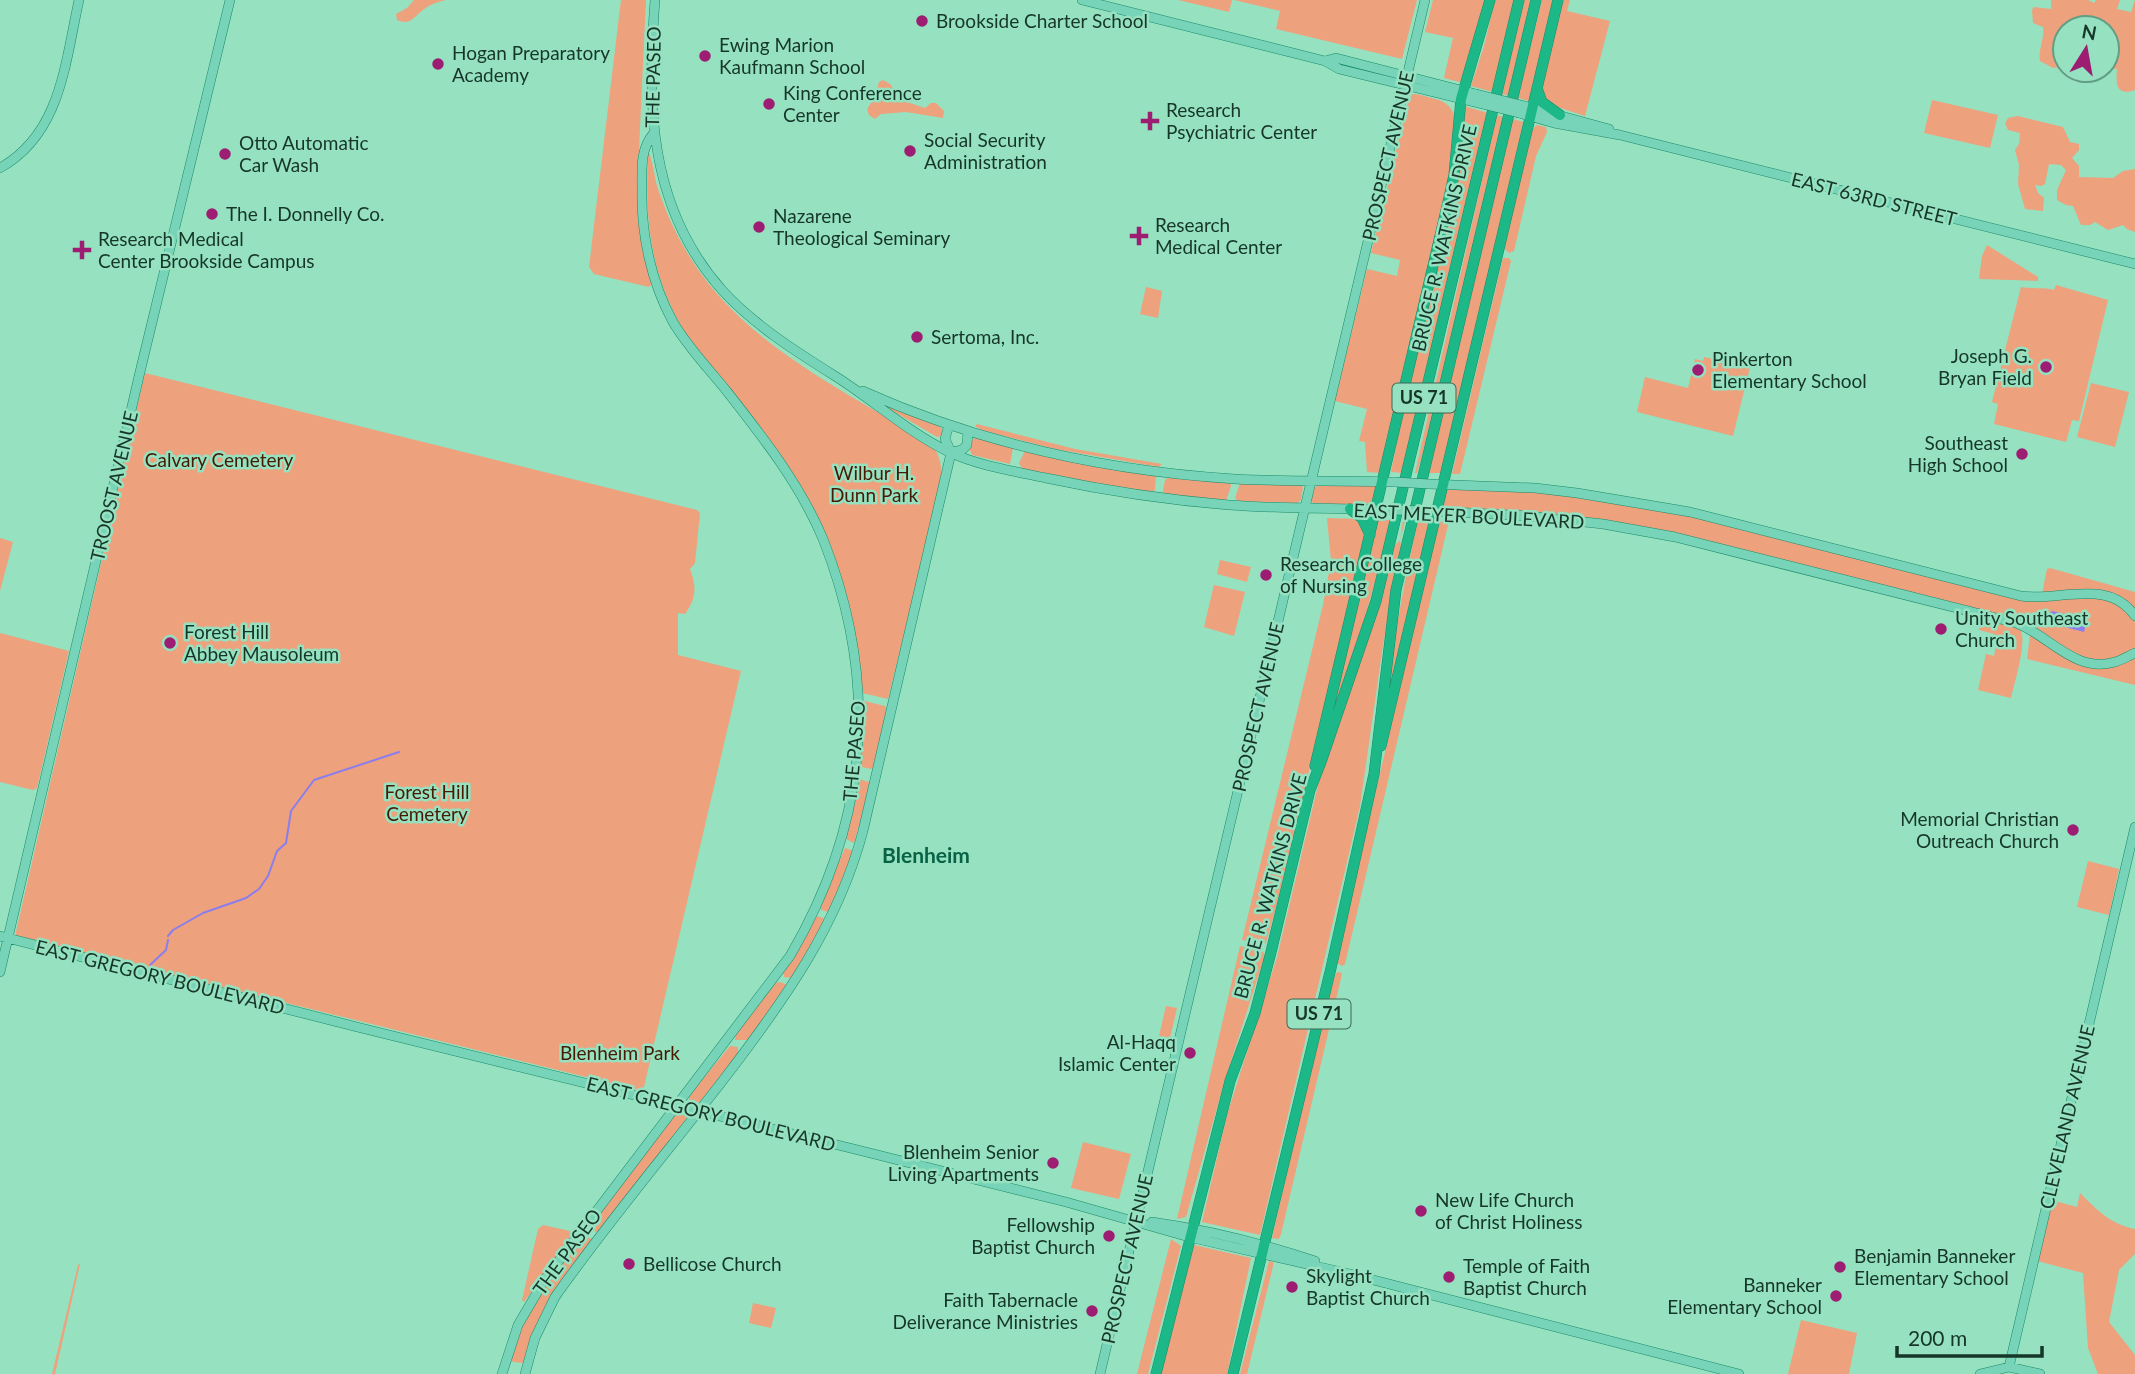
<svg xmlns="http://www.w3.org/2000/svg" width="2135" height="1374" font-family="Lato,sans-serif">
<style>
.green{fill:#eea17d}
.water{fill:#897eec}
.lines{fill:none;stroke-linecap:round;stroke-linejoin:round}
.stream{stroke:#897eec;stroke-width:2}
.major-casing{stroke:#1b8a67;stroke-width:10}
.highway-casing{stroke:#1b8a67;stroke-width:11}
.major{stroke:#77d4b8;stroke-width:9}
.highway{stroke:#1db888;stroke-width:10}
.major-bridge-casing{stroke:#1b8a67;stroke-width:10;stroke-linecap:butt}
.major-bridge{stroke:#77d4b8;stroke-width:9}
.poi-dot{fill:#9c1d72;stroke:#95e1c0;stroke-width:2.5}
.labels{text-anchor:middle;stroke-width:5;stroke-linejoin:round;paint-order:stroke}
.shield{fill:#95e1c0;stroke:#3c6956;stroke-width:2}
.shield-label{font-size:18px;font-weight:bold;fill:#163629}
.poi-label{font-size:19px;fill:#163629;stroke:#95e1c0;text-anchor:start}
.street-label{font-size:19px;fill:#163629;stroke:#95e1c0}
.park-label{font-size:19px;fill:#461a03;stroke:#95e1c0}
.neighbourhood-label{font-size:21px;font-weight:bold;fill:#086246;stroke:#95e1c0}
</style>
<rect width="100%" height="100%" fill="#95e1c0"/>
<!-- green -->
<path class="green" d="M414 0H446C438 2 430 4 423 10 413 17 411 26 397 20L396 14 407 8Z
M621 0H646L637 193 642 246 652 284 649 287 594 274 589 267Z
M1178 0H1232L1229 12Z
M1234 0H1417L1402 59 1276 29 1280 11Z
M1433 0H1489L1463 79 1459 82 1444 78 1453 38 1425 32Z
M1495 0H1515L1493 92 1471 86 1484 46Z
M1524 0H1532L1509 96 1502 94Z
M1542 0H1554L1529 101 1518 98Z
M1561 0H1570L1567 11 1610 21 1585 116 1551 105 1541 93Z
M2051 0H2088L2094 3 2096 0H2120L2117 9 2131 12 2135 0V90C2115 97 2116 82 2117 69L2107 68V28H2065V49L2060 55 2062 61 2059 67 2053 68 2040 61C2038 49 2045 38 2043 27L2033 23 2032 10 2034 7 2051 9Z
M883 80 890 84 901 100 925 108 931 103H936L944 111 943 118 906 112 881 114 875 119 869 115 867 109 875 97 879 82Z
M1412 94C1420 94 1427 97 1435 99 1465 106 1454 137 1453 162L1381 473 1367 472 1365 442 1359 441 1367 409 1335 401 1367 269 1397 276 1400 260 1371 253 1408 102Z
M1932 100 1998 115 1990 148 1924 133Z
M1464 106 1488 113 1403 473 1391 472Z
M1497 115 1503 117 1427 438 1417 473H1415Z
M2018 116 2063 127 2070 142 2079 144V150L2072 158 2079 166V177L2113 178 2123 171 2135 169V232L2127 229 2123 225 2108 230 2095 222 2090 225H2081L2073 206 2066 205 2057 200V190L2066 170 2061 165 2049 164 2045 184 2041 186 2035 185 2038 193 2044 198 2043 211 2025 209 2018 184 2019 165 2015 150 2019 144 2020 133 2008 130 2005 123 2008 118Z
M1513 119 1523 122 1507 199 1443 473H1429Z
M1537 125 1546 127 1547 132 1536 156 1514 251 1509 253 1503 247 1531 130Z
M648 151C653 160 654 175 657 186 665 210 675 233 688 254 740 342 844 391 929 442 941 454 942 467 941 483L888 699 862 693C859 666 857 640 851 614 840 564 819 515 792 473 760 422 714 381 683 329 649 272 645 216 648 151Z
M1987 245 2038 277V281L1979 279 1982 256Z
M1503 258H1509L1511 261 1460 474H1452Z
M2056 285 2108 300 2079 421 2072 420 2066 442 1994 424 1998 404 1992 402 2021 287C2033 289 2043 287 2054 290Z
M1146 287 1162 291 1158 318 1140 314Z
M1704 357 1750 367 1733 436 1637 412 1645 377 1688 388 1695 359 1703 361Z
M145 373 697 510 700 513 695 563 690 569C697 587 696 599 685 614L678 613V655L741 671 643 1091 15 936Z
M2091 383 2129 392 2115 447 2077 437Z
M887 405 938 425 943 430 941 436 937 437 886 407Z
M977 424 1075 449 1162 464 1159 467 1055 449 981 430 975 426Z
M977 437 1013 448 1010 464 972 455 969 448 973 439Z
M1025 451 1156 475 1155 490 1151 492 1101 485 1023 470 1019 463Z
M1171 476 1230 482 1231 486 1226 501 1165 494 1163 491 1165 480Z
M1240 483 1301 485 1303 487 1301 500 1297 503 1238 501 1235 498Z
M1319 485 1377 486 1373 506 1313 503 1311 500 1314 488Z
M1446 486 1560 493 1689 515 2041 599 2047 569 2050 568 2135 592V685L2027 659 2030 635 2024 622 1678 534C1601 519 1523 508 1444 508L1442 507Z
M1327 518 1359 519 1366 536 1275 911 1266 943 1262 945 1242 940 1323 605 1331 561Z
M1377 520H1392L1364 621 1331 717Z
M1403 520 1405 521 1400 540 1401 547 1383 645 1360 806 1260 1235 1202 1222 1227 1115 1277 957 1321 773 1371 631 1395 545 1400 540Z
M1429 520 1383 727C1391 657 1402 589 1418 521Z
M1439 521H1449L1345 964 1342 966 1336 962Z
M0 538 13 542 0 591Z
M1220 560 1251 567 1247 582 1217 574Z
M1214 585 1245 592 1234 636 1204 627Z
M1982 618C1992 620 2011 622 2019 628 2029 637 2014 684 2011 698L1978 690 1986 654 1994 656 1997 640 1993 639 1994 634 1979 630Z
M0 633 69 651 37 788 33 790 0 782Z
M864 701 885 706 887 711 874 766 871 769 862 767 859 764Z
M860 779 871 783 854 843 846 839Z
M845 848 854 851 845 878 828 912 821 910 820 906Z
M2088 861 2119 869 2109 915 2077 907Z
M817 916 826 919 793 978 784 977 783 972Z
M1240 946 1263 952 1265 955 1224 1083 1186 1217 1177 1219Z
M1340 972 1342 974 1281 1234 1279 1239 1272 1238 1327 1001 1336 973Z
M780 982 787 985V988L747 1040H735L736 1034 776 983Z
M1166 1006 1177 1008 1170 1038 1159 1036Z
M730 1046 738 1047V1053L700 1102H689V1096Z
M679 1110 690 1114 598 1232 589 1230 588 1226Z
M1083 1142 1131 1154 1119 1199 1071 1188Z
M2080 1193C2097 1210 2110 1224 2135 1229V1254L2119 1270 2109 1322 2135 1355V1374H2098L2088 1348 2083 1273 2037 1261 2051 1200 2077 1207Z
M543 1225 570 1231 572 1235 524 1302 522 1300 538 1229Z
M581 1236 593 1239 550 1300 537 1325 524 1363 513 1362 510 1358 524 1321 549 1279Z
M1171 1239 1181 1246 1148 1374H1137Z
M1194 1245 1251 1258 1227 1374H1161Z
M1269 1261 1273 1262V1266L1247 1374H1240Z
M80 1264 55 1374H52L78 1265Z
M753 1303 776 1308 771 1328 749 1323Z
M1801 1320 1857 1333 1849 1374H1788Z"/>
<!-- water -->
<path class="water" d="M2052 611 2087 619 2084 632 2049 623 2046 616Z"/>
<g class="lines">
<!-- stream -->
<path class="stream" d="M168 936 173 930 203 913 246 898 259 889 268 876 277 851 286 843 291 811 314 780 399 752
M150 965 166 950 168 940"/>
<defs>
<path id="major" d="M655 0C647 104 648 207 722 290 754 325 795 351 835 376 873 400 908 432 949 452 979 466 1014 471 1046 478 1107 491 1168 500 1229 505 1284 509 1339 508 1393 510
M1082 0 1325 61 1339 69 1474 102
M1325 61 1336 58 1476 94
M1521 105 1609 129
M1519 113 1554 123 1620 135 2135 264
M0 168C61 134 65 63 79 0
M863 391C979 443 1107 471 1235 479 1288 482 1341 480 1395 482
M949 425 945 439 951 452
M953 452 962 450 967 445 968 431
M1429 484 1535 488 1577 493 1690 512 2021 596C2059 602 2108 577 2135 616
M1432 511 1529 516 1603 524 1675 537 2016 623C2049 635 2075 674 2115 662 2122 660 2128 656 2135 653
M0 936 361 1028 854 1149 1066 1202 1189 1237 1350 1274 1739 1374
M0 972 140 372 230 0
M1152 1222C1208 1230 1261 1243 1315 1261
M2009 1367 2135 827
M502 1374 518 1325 545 1279 790 956C868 823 880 683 823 539 800 484 762 436 725 389 707 367 687 346 673 322 651 282 641 234 642 189 642 169 640 150 653 134
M525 1374 535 1338 555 1297C608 1222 668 1151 724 1079 783 1002 838 926 863 831L951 453
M1100 1374 1425 0
M1980 1374 2009 1367 2040 1374"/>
<path id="highway" d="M1537 88 1542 102 1560 115
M1350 509 1362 518 1370 535
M1381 746 1558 0
M1315 766 1449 198 1454 175 1461 99 1490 0
M1156 1374 1230 1081 1255 1013 1271 952 1310 790 1321 762 1376 601 1519 0
M1233 1374 1331 968 1374 774 1396 590 1536 0"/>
</defs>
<!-- major casing -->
<use href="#major" class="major-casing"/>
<!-- highway casing -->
<use href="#highway" class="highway-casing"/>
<!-- major -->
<use href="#major" class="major"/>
<!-- highway -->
<use href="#highway" class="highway"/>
<defs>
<path id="major-bridge" d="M1476 94 1521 105
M1474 102 1519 113
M1395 482 1429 484
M1393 510 1426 511"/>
</defs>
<!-- major-bridge casing -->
<use href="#major-bridge" class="major-bridge-casing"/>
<!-- major-bridge -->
<use href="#major-bridge" class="major-bridge"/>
</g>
<!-- markers -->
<g class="poi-dot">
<circle cx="922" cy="21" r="7"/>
<circle cx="705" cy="56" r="7"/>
<circle cx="438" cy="64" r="7"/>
<circle cx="769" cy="104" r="7"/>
<path d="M1146.5 110.5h7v7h7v7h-7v7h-7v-7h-7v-7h7z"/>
<circle cx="910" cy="151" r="7"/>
<circle cx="225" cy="154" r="7"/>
<circle cx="212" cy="214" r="7"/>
<circle cx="759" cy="227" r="7"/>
<path d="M1135.5 225.5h7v7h7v7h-7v7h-7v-7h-7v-7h7z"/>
<path d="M78.5 239.5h7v7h7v7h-7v7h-7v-7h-7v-7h7z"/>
<circle cx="917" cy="337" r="7"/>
<circle cx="2046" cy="367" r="7"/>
<circle cx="1698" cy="370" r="7"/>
<circle cx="2022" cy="454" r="7"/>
<circle cx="1266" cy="575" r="7"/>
<circle cx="1941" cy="629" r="7"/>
<circle cx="170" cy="643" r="7"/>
<circle cx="2073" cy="830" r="7"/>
<circle cx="1190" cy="1053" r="7"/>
<circle cx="1053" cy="1163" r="7"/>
<circle cx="1421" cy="1211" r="7"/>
<circle cx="1109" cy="1236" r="7"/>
<circle cx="629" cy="1264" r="7"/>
<circle cx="1840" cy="1267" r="7"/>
<circle cx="1449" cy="1277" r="7"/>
<circle cx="1292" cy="1287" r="7"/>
<circle cx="1836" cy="1296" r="7"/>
<circle cx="1092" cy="1311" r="7"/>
</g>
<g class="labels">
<!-- shield labels -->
<g class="shield">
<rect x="1392.5" y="383.5" width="63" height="29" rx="5"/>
<rect x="1287.5" y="999.5" width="63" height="29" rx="5"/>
</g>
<g class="shield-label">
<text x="1424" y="404">US 71</text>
<text x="1319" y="1020">US 71</text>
</g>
<!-- poi labels -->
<g class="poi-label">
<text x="936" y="28">Brookside Charter School</text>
<text x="719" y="52">Ewing Marion<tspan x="719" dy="22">Kaufmann School</tspan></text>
<text x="452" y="60">Hogan Preparatory<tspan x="452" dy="22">Academy</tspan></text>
<text x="783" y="100">King Conference<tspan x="783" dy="22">Center</tspan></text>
<text x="1166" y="117">Research<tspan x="1166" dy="22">Psychiatric Center</tspan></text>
<text x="924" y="147">Social Security<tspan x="924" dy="22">Administration</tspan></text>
<text x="239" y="150">Otto Automatic<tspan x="239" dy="22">Car Wash</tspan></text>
<text x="226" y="221">The I. Donnelly Co.</text>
<text x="773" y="223">Nazarene<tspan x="773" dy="22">Theological Seminary</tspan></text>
<text x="1155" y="232">Research<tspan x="1155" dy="22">Medical Center</tspan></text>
<text x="98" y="246">Research Medical<tspan x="98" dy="22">Center Brookside Campus</tspan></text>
<text x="931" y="344">Sertoma, Inc.</text>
<text x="2032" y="363" text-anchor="end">Joseph G.<tspan x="2032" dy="22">Bryan Field</tspan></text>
<text x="1712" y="366">Pinkerton<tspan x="1712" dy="22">Elementary School</tspan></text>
<text x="2008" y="450" text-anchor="end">Southeast<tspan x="2008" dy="22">High School</tspan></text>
<text x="1280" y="571">Research College<tspan x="1280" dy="22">of Nursing</tspan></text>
<text x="1955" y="625">Unity Southeast<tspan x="1955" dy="22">Church</tspan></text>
<text x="184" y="639">Forest Hill<tspan x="184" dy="22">Abbey Mausoleum</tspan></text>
<text x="2059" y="826" text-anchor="end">Memorial Christian<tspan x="2059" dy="22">Outreach Church</tspan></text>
<text x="1176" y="1049" text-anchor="end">Al-Haqq<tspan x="1176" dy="22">Islamic Center</tspan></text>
<text x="1039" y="1159" text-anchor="end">Blenheim Senior<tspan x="1039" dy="22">Living Apartments</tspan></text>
<text x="1435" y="1207">New Life Church<tspan x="1435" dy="22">of Christ Holiness</tspan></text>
<text x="1095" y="1232" text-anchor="end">Fellowship<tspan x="1095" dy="22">Baptist Church</tspan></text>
<text x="1854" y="1263">Benjamin Banneker<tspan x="1854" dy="22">Elementary School</tspan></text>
<text x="643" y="1271">Bellicose Church</text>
<text x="1463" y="1273">Temple of Faith<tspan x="1463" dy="22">Baptist Church</tspan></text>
<text x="1306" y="1283">Skylight<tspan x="1306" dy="22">Baptist Church</tspan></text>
<text x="1822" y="1292" text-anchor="end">Banneker<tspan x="1822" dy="22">Elementary School</tspan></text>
<text x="1078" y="1307" text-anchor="end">Faith Tabernacle<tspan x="1078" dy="22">Deliverance Ministries</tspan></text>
</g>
<!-- street labels -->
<g class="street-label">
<text transform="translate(653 77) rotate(-89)" y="7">THE PASEO</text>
<text transform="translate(1388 156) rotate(-77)" y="7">PROSPECT AVENUE</text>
<text transform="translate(1874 199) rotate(14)" y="7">EAST 63RD STREET</text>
<text transform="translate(1444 238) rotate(-77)" y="7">BRUCE R. WATKINS DRIVE</text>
<text transform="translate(114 486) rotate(-77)" y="7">TROOST AVENUE</text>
<text transform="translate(1469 516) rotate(3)" y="7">EAST MEYER BOULEVARD</text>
<text transform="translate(1258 707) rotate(-77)" y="7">PROSPECT AVENUE</text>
<text transform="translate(854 751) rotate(-85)" y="7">THE PASEO</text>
<text transform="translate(1270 886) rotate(-75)" y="7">BRUCE R. WATKINS DRIVE</text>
<text transform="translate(160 977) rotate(14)" y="7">EAST GREGORY BOULEVARD</text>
<text transform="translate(711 1114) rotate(14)" y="7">EAST GREGORY BOULEVARD</text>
<text transform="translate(2067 1117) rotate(-77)" y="7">CLEVELAND AVENUE</text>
<text transform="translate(567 1252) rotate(-54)" y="7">THE PASEO</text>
<text transform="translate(1127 1259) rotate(-77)" y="7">PROSPECT AVENUE</text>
</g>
<!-- park labels -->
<g class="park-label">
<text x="219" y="467">Calvary Cemetery</text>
<text x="874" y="480">Wilbur H.<tspan x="874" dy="22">Dunn Park</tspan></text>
<text x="427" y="799">Forest Hill<tspan x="427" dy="22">Cemetery</tspan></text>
<text x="620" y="1060">Blenheim Park</text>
</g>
<!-- neighbourhood labels -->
<g class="neighbourhood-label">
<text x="926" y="863">Blenheim</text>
</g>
</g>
<!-- north arrow -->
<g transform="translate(2086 49) rotate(11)"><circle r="33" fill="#95e1c0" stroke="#629d84" stroke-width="2"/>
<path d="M0-5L12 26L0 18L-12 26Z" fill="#9c1d72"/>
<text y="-10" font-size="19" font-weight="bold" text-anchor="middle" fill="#163629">N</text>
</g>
<!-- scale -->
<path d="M1897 1346v10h145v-10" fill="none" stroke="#163629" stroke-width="3.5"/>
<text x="1908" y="1346" font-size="21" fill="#163629" stroke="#95e1c0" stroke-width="5" paint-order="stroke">200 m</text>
</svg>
